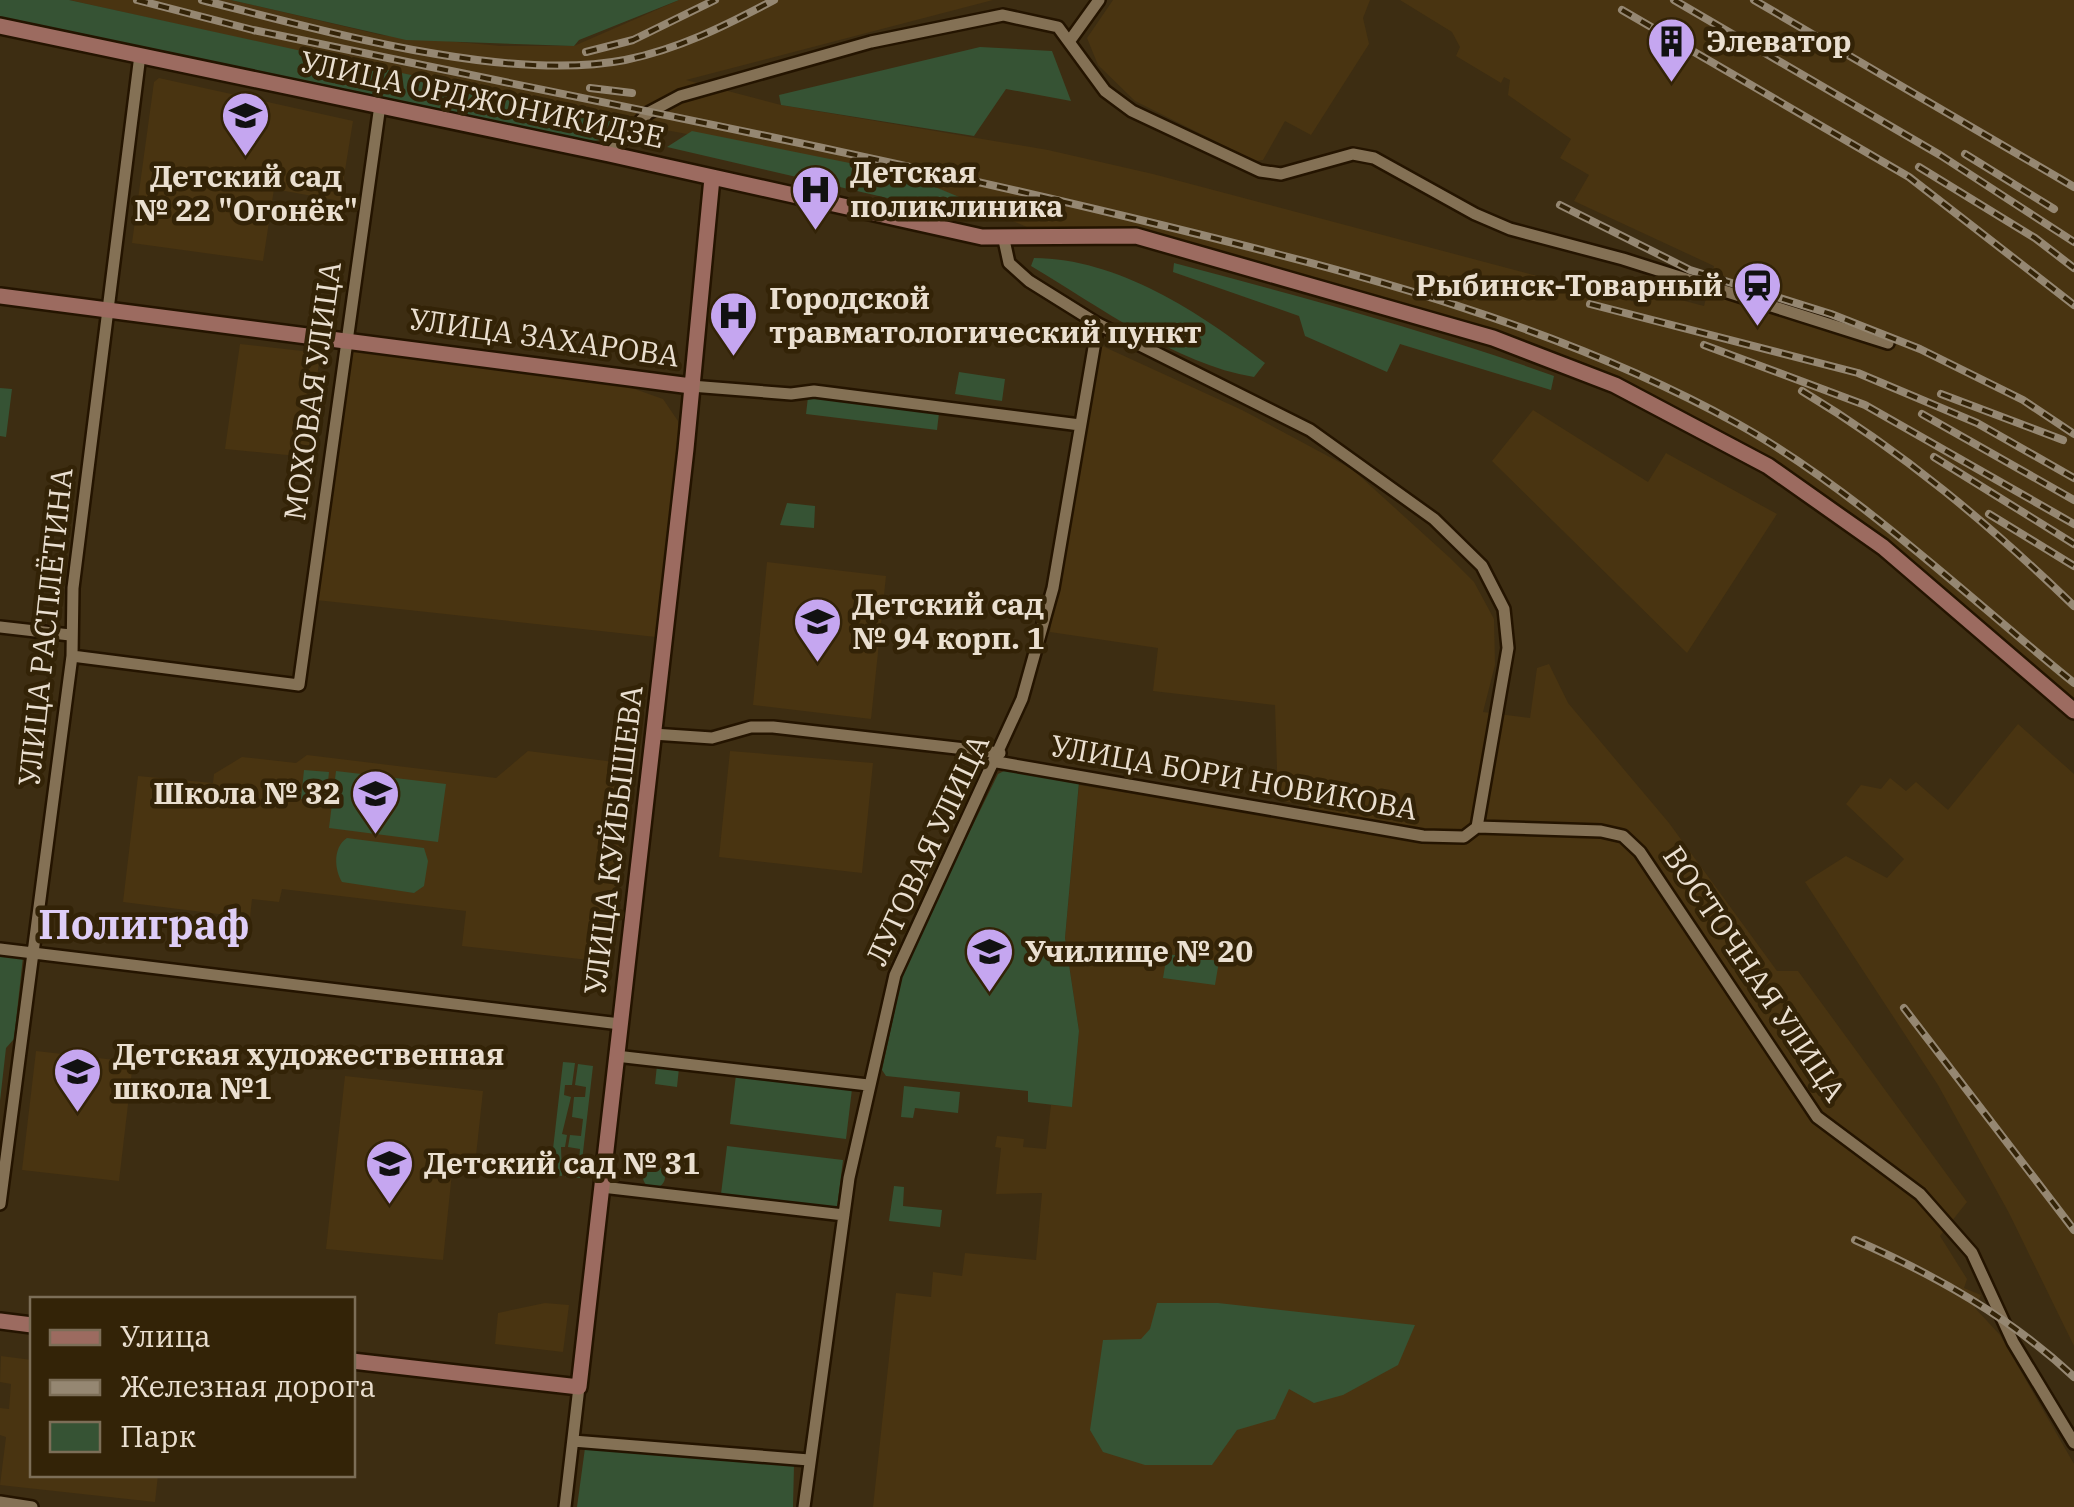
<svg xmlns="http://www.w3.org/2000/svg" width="2074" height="1507" font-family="'IBM Plex Serif',serif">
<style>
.built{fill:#493411}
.green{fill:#365334}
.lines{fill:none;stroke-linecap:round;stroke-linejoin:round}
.street-casing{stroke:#241400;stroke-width:16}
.secondary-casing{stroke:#241400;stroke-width:20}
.street{stroke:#847155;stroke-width:11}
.secondary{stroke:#9c6b60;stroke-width:15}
.rail-casing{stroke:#958772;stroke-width:8}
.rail{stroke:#332307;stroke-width:4;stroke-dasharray:11;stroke-linecap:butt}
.labels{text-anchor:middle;stroke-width:9;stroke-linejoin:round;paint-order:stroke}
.poi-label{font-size:30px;font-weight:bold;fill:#eadfd0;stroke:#332307;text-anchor:start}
.street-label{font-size:30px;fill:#eadfd0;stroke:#332307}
.district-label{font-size:40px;font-weight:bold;fill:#decdf7;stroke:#332307}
</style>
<rect width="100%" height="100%" fill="#3d2d12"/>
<!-- built -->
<path class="built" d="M69 0H231L381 35 501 46H574L679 0H993L686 80 781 105 1048 150 1153 174 1643 304 1647 291 1704 306 1714 266 1574 201 1589 175 1560 158 1571 139 1508 95 1510 80 1504 77 1501 83 1456 56 1460 47 1452 32 1400 0H2074V701L1857 517 1812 485 1619 379 1536 346 1144 234 1036 231 904 174 579 114Z
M1113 0H1370L1363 18 1369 44 1311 135 1285 121 1263 160 1255 161 1135 101 1098 65 1087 38Z
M159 78 353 121 340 201 274 189 263 261 132 243 154 82Z
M240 344 320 353 308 457 225 449Z
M1098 344 1242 410 1352 469 1450 558 1474 582 1494 619 1495 665 1483 712 1530 718 1537 668 1549 664 1568 703 1669 823 1777 971H1798L1967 1202 1940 1236 1967 1279 1964 1288 1981 1295 1975 1308 2000 1335 2074 1464V1507H873L896 1293 931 1297 933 1272 962 1276 965 1253 1036 1260 1042 1193 996 1194 1001 1148 995 1147 997 1136 1024 1139 1023 1147 1046 1149 1051 1105 1072 1106 1079 1031 1065 938 1079 785 1307 822 1309 806 1278 800 1275 705 1153 691 1158 648 1050 632Z
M359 348 629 387 663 399 678 421 679 440 656 637 316 600 351 352Z
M1533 410 1648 482 1666 453 1777 514 1687 653 1492 461Z
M767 562 886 576 871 719 753 705Z
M2018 724 2074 774V1346L2009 1213 1938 1085 1805 882 1846 856 1887 878 1904 859 1846 804 1861 785 1881 789 1890 778 1906 791 1916 782 1948 810Z
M528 751 630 764 607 962 462 946 466 911 282 889 279 902 252 899 250 918 123 902 138 776 213 783 214 774 242 757 296 763 307 755 496 778Z
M730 751 873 763 862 873 719 857Z
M36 1051 133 1062 119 1181 22 1170Z
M345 1076 483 1091 475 1165 453 1163 443 1260 326 1249Z
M545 1303 569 1305 563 1352 495 1344 498 1313Z
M1 1356 32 1360V1474L158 1475 155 1502 0 1485 6 1437 0 1435V1408L9 1409 11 1384 0 1382Z"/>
<!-- green -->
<path class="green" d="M0 0H69L630 123 608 139 585 142 0 20Z
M231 0H679L579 40 574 46 406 40Z
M980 47 1052 51 1071 101 1006 89 974 136 781 105 779 95Z
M692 131 904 174 1000 214 996 220 952 213 667 147Z
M1034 258C1117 258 1201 313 1265 363L1254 377C1175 364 1099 306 1031 266Z
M1174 263C1302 297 1429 331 1554 376L1551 390 1400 344 1387 372 1305 336 1299 316 1173 272Z
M959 372 1005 379 1002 401 955 394Z
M0 388 12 389 6 437 0 436Z
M808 397 939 413 937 430 806 414Z
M787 503 815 506 814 528 780 525Z
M304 770 329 772 326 802 301 799Z
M1006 770 1079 782 1065 938 1079 1031 1072 1107 1028 1102V1091L886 1076 882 1070 905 963 998 774Z
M336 771 446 784 438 842 329 828Z
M347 838 424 848 428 861 424 886 414 893 342 882C334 869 333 847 347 838Z
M1167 954 1219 961 1215 985 1163 978Z
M0 955 23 957 14 1039 6 1048 0 1101Z
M563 1062 575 1063 572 1085H565L564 1095 571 1097 562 1134 567 1135 565 1147H561L562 1176 550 1175Z
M578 1064 593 1066 580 1178 565 1177 567 1159 579 1160 580 1149 568 1147 570 1135 581 1136 583 1119 572 1117 574 1097H585L586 1087 575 1085Z
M657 1065 679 1068 677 1087 655 1084Z
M736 1075 852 1089 846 1139 730 1124Z
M904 1086 960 1092 958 1113 915 1108 913 1118 901 1117Z
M727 1146 843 1160 837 1208 721 1194Z
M643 1177a11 11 0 1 1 22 0a11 11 0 1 1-22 0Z
M894 1186 904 1187 903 1206 942 1210 940 1227 889 1221Z
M1157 1303H1218L1415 1325 1398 1365 1343 1395 1314 1403 1289 1389 1275 1419 1237 1430 1212 1465H1145L1103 1452 1090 1430 1103 1340 1141 1339 1150 1329Z
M585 1448 794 1465 793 1507H577Z"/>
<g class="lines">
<defs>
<path id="street" d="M1071 39 1099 0
M609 154 648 113 680 96 871 42 1003 15 1058 27 1105 91 1132 111 1260 171 1281 174 1353 154 1374 158 1475 214 1510 229 1623 259 1888 343
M691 386 791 394 814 391 1080 425
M0 627 70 635
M72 656 299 685 380 105
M653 734 712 738 751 727H773L1000 753
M997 762 1423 836 1464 837 1477 827 1508 648 1504 609 1482 566 1434 519 1310 430 1098 324 1029 281 1009 263 1004 240
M1477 827 1601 831 1623 836 1640 852 1817 1117 1920 1194 1972 1253 2013 1342 2074 1443
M0 949 620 1024
M616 1056 868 1085
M602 1187 844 1215
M0 1204 72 656 73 588 140 55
M573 1441 809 1460
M0 1502 32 1507
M565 1507 579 1387
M804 1507 849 1178 895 975 1022 699 1053 588 1098 324"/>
<path id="secondary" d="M0 26 609 154 982 237 1136 236 1493 338 1615 385 1768 466 1883 547 2074 711
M0 296 691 386
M0 1321 32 1325
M352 1361 579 1387 686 449 712 178"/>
</defs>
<!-- street casing -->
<use href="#street" class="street-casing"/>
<!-- secondary casing -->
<use href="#secondary" class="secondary-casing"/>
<!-- street -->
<use href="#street" class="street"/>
<!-- secondary -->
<use href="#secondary" class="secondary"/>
<defs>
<path id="rail" d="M137 0 253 30C556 94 860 151 1161 225 1357 273 1559 325 1738 424 1855 489 1969 598 2074 683
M202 0C321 30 505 83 625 60 679 49 725 26 774 0
M1674 0 1940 155 2074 242
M1754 0 2074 187
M1622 10 1909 177 2074 305
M586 52 633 40 715 0
M590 88 632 93
M1965 154 2054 209
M1919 167 2035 238 2074 268
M1560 205 1690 270 1831 314 1920 349 2023 400 2074 434
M1590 304 1858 373 1977 423 2074 478
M1704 345 1865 405 2074 524
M1802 391C1902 451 1990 525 2074 606
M1941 394 2063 440
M1922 414 2074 500
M1934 457 2074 544
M1989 514 2074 566
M1904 1008 2074 1230
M1855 1240C1935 1275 2010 1317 2074 1377"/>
</defs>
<!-- rail casing -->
<use href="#rail" class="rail-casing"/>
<!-- rail -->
<use href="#rail" class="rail"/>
</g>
<!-- icons -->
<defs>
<symbol id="building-pin" viewBox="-11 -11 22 30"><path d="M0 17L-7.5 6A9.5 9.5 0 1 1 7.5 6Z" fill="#c5a6f0" stroke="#332307"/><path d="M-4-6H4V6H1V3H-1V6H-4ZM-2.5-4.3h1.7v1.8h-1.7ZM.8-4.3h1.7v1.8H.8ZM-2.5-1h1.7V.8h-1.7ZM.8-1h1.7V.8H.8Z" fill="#111"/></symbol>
<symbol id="school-pin" viewBox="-11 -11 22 30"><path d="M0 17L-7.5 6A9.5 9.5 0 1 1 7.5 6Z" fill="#c5a6f0" stroke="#332307"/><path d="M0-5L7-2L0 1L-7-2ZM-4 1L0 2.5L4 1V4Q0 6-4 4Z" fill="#111"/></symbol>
<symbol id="hospital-pin" viewBox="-11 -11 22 30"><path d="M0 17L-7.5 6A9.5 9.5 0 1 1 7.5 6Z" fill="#c5a6f0" stroke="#332307"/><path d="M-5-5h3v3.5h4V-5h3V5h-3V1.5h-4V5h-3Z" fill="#111"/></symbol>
<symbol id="station-pin" viewBox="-11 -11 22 30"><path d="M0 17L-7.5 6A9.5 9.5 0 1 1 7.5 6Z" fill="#c5a6f0" stroke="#332307"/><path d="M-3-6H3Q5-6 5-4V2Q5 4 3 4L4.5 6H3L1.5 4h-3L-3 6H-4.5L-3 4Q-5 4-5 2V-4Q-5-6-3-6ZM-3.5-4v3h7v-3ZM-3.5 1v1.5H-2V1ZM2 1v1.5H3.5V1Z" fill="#111"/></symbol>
<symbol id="university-pin" viewBox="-11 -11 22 30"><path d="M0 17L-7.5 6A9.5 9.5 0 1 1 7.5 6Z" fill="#c5a6f0" stroke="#332307"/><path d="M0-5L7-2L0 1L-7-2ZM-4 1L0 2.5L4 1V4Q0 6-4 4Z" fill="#111"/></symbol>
</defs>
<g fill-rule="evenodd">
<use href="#building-pin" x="1644" y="14" width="55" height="75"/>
<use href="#school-pin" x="218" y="88" width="55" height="75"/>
<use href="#hospital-pin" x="788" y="162" width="55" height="75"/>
<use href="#station-pin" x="1730" y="258" width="55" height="75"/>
<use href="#hospital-pin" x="706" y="288" width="55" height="75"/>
<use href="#school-pin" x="790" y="594" width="55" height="75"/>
<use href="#school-pin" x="348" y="766" width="55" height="75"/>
<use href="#university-pin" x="962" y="924" width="55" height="75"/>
<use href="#school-pin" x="50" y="1044" width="55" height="75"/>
<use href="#school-pin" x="362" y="1136" width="55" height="75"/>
</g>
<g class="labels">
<!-- poi labels -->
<g class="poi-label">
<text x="1706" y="52">Элеватор</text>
<text x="850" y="183">Детская<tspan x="850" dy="34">поликлиника</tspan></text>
<text x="246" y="187" text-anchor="middle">Детский сад<tspan x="246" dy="34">№ 22 "Огонёк"</tspan></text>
<text x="1723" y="296" text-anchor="end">Рыбинск-Товарный</text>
<text x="769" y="309">Городской<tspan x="769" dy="34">травматологический пункт</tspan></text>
<text x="852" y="615">Детский сад<tspan x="852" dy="34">№ 94 корп. 1</tspan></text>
<text x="341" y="804" text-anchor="end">Школа № 32</text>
<text x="1025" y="962">Училище № 20</text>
<text x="113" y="1065">Детская художественная<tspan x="113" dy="34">школа №1</tspan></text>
<text x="424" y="1174">Детский сад № 31</text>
</g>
<!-- street labels -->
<g class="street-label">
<text transform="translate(482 100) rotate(12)" y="10">УЛИЦА ОРДЖОНИКИДЗЕ</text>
<text transform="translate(544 338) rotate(8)" y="10">УЛИЦА ЗАХАРОВА</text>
<text transform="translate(313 391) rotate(-82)" y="10">МОХОВАЯ УЛИЦА</text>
<text transform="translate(46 627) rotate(-84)" y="10">УЛИЦА РАСПЛЁТИНА</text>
<text transform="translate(1234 778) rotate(10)" y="10">УЛИЦА БОРИ НОВИКОВА</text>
<text transform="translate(614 840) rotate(-83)" y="10">УЛИЦА КУЙБЫШЕВА</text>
<text transform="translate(928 850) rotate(-65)" y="10">ЛУГОВАЯ УЛИЦА</text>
<text transform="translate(1754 974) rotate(56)" y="10">ВОСТОЧНАЯ УЛИЦА</text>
</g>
<!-- district labels -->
<g class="district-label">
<text x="144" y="939">Полиграф</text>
</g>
</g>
<!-- legend -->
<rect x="30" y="1297" width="325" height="180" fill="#332307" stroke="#7c6e57" stroke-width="2.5"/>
<rect x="50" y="1330" width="50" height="15" fill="#9c6b60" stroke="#7c6e57" stroke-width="2.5"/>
<text x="120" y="1347" font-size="30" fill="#eadfd0">Улица</text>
<rect x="50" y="1380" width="50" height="15" fill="#958772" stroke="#7c6e57" stroke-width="2.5"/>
<text x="120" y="1397" font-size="30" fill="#eadfd0">Железная дорога</text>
<rect x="50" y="1422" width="50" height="30" fill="#365334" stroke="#7c6e57" stroke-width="2.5"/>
<text x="120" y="1447" font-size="30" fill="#eadfd0">Парк</text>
</svg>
